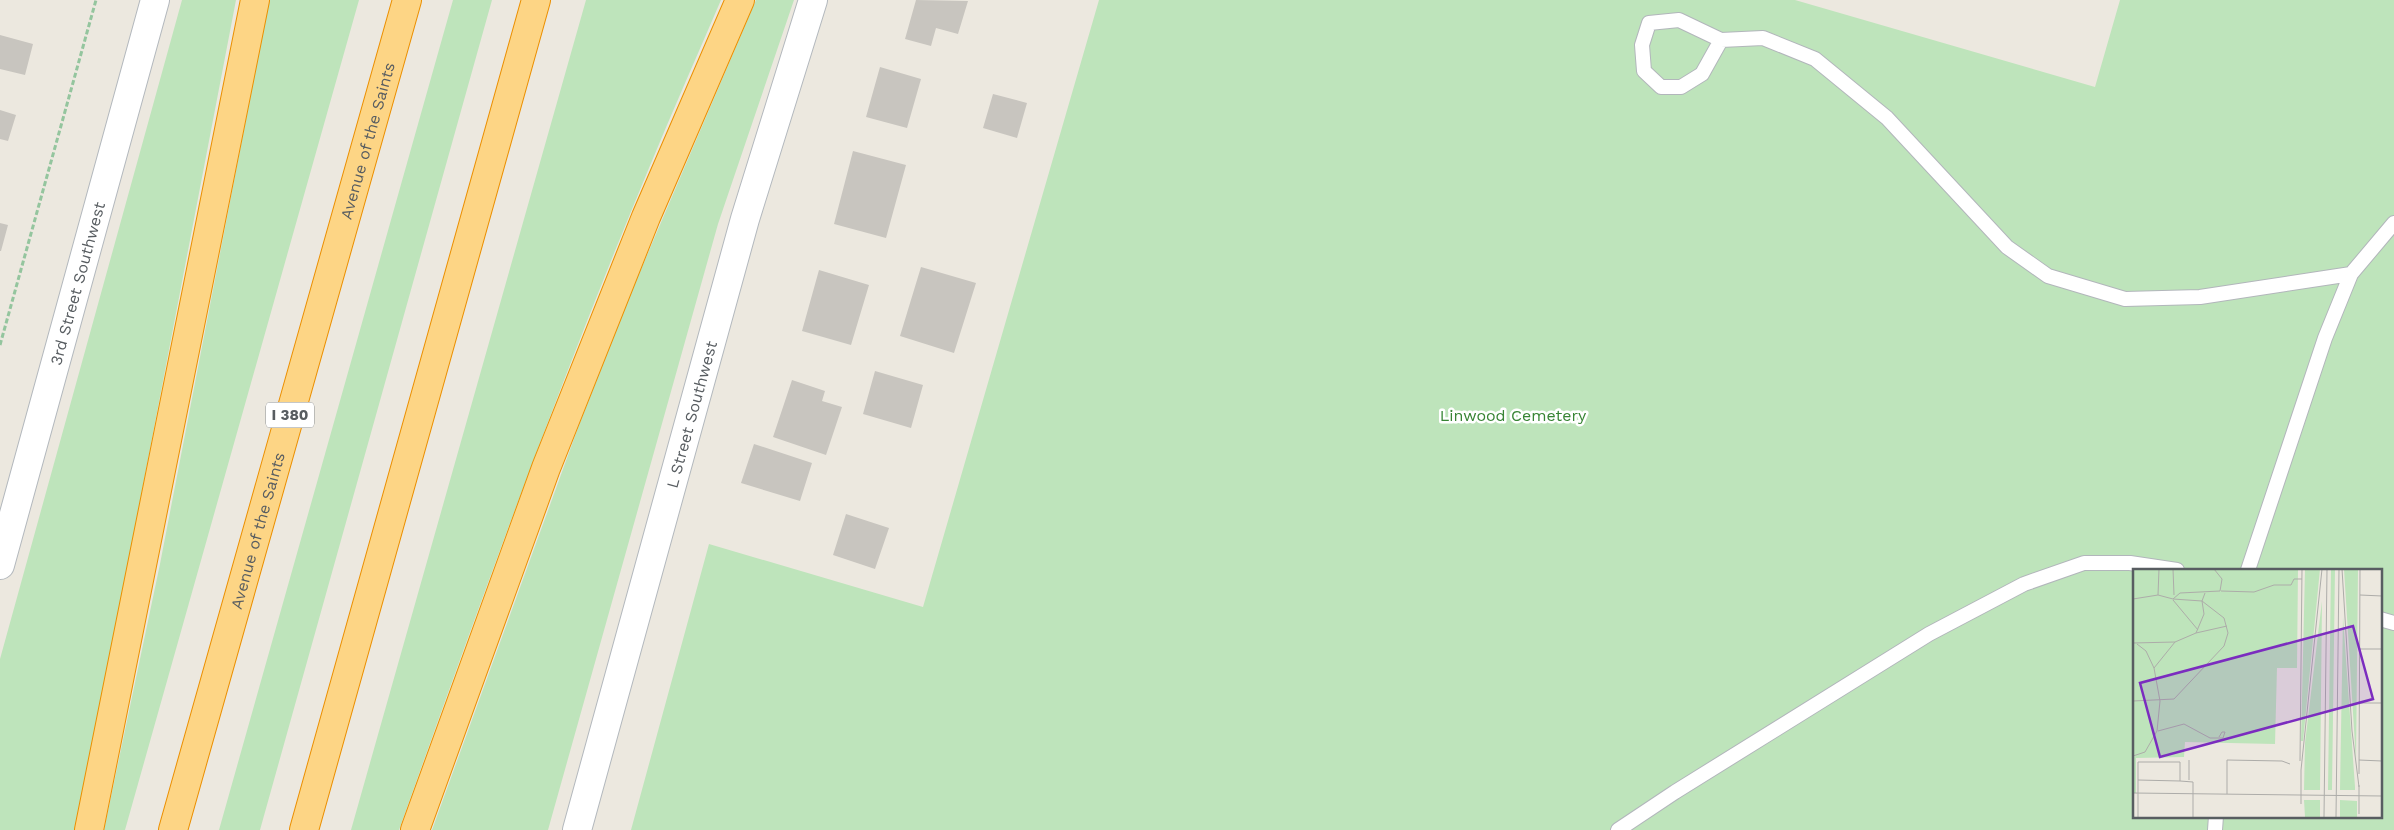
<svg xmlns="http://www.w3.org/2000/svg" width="2394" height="830" font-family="'Work Sans',sans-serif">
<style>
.green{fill:#bee4bb;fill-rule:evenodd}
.building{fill:#c8c5bf}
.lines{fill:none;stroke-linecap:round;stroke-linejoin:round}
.lane-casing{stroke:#b2b6bb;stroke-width:16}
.secondary-casing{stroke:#b3b8bd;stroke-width:30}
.highway-casing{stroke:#eb8f00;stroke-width:30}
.path{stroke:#94c59e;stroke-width:3;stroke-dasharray:5 2.5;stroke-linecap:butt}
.lane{stroke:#fff;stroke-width:14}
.secondary{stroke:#fff;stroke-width:28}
.highway{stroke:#fdd585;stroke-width:28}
.labels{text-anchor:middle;stroke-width:5;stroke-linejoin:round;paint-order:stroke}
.shield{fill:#fff;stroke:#8a8e90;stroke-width:1}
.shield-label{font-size:15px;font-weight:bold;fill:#585d61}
.street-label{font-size:16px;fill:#585d61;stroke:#fff}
.park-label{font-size:16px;fill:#378434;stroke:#fff}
.inset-road{fill:none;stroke:#adaca9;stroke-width:1}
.view{fill:#7b2cbf;fill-opacity:0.15;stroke:#7b2cbf;stroke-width:2.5}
.inset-edge{fill:none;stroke:#585d61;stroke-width:2.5}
</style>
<rect width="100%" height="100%" fill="#ece8df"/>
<!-- green -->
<path class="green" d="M182 0H236L77 830H0V659Z
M269 0H359L125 830H104L160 564Z
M453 0H492L260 830H219Z
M586 0H721C697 56 672 112 649 168 558 386 478 608 399 830H351Z
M756 0H794L718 224 548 830H432L579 425 633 288Z
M1099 0H1795L2095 87 2120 0H2394V830H631L709 544 923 607ZM2134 570H2380V816H2134Z"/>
<!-- building -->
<path class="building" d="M916 0 968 1 958 34 936 28 931 46 905 39Z
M0 35 33 44 25 75 0 69Z
M880 67 921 79 907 128 866 117Z
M993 94 1027 103 1017 138 983 128Z
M0 110 16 115 8 141 0 139Z
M853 151 906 165 886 238 834 224Z
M0 223 8 225 1 251H0Z
M921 267 976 283 954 353 900 336Z
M819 270 869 285 851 345 802 331Z
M875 371 923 385 911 428 863 414Z
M792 380 825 391 822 401 842 407 826 455 773 437Z
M754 444 812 463 800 501 741 483Z
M846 514 889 528 875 569 833 555Z"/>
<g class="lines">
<defs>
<path id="lane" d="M1721 40 1702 74 1681 87H1661L1644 71 1642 45 1649 23 1679 20 1721 40 1763 38 1815 59 1887 118 2007 247 2048 276 2125 299 2200 297 2351 274
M2248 570 2325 338 2351 274 2394 223
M2380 619 2394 623
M1618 830 1675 792 1929 634 2024 584 2084 563H2130L2177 570
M2215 830 2216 816"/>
<g id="secondary">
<path id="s1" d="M0 565 155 0"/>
<path id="s2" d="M577 830 745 219 813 0"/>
</g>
<g id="highway">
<path d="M89 830 255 0"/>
<path id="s3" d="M173 830 407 0"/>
<path d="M304 830 536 0"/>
<path d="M415 830 546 468 646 217 740 0"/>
</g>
</defs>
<!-- lane casing -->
<use href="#lane" class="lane-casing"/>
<!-- secondary casing -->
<use href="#secondary" class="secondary-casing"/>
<!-- highway casing -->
<use href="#highway" class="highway-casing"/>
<!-- path -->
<path class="path" d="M0 345 96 0"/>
<!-- lane -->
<use href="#lane" class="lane"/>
<!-- secondary -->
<use href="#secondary" class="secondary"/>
<!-- highway -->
<use href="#highway" class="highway"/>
</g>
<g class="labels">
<!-- shield labels -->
<rect class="shield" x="266" y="402.5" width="48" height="25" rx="4"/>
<g class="shield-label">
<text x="290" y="420">I 380</text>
</g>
<!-- street labels -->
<g class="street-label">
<text dy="6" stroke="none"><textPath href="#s3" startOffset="716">Avenue of the Saints</textPath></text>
<text dy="6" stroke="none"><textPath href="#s1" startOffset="292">3rd Street Southwest</textPath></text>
<text dy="6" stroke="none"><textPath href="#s2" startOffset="431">L Street Southwest</textPath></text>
<text dy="6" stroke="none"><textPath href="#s3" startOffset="311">Avenue of the Saints</textPath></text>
</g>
<!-- park labels -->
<g class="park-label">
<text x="1513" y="421">Linwood Cemetery</text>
</g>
</g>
<!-- overview -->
<g transform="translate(2133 569)">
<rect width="249" height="249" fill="#ece8df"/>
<path d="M0 0H165L164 99H144L142 175 52 173 51 188 3 189V224H0ZM172 0H187L170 172H168ZM198 0H202L199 221H195ZM211 0H225L223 192ZM189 32 187 221H171L172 174ZM210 48 222 218V221H207ZM171 231H187V248H172ZM207 231 224 232V248H207Z" fill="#bee4bb"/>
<path class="inset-road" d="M40 0 41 26M209 0 219 162 226 218M88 22 121 23 141 16H158L161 10H169M25 26 26 0M227 26 249 27M0 30 25 26 40 30 47 24 87 22 89 10 81 0M40 31 65 61M63 64 94 57M0 74 42 73 63 64 71 45 69 32 40 30M4 75 13 82 21 99M227 80H249M0 132 41 130 91 77 95 64 91 49 69 32 72 24M226 134H249M25 162 51 155 77 169H90L92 163H89L86 168M0 187 12 183 24 162 27 132 21 99 42 73M226 191 249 192M167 192 169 0M168 201V235M168 201 189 0M226 205 227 0M56 211V191M47 212 60 213V248M226 216V245M0 224 249 227M5 224V193H47V212L5 211M94 225V191L149 192 157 195M5 248V224M191 248 194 0M203 248 206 0"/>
<path class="view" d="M220 57 240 130 27 188 7 114Z"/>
<rect width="249" height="249" class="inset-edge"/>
</g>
</svg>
